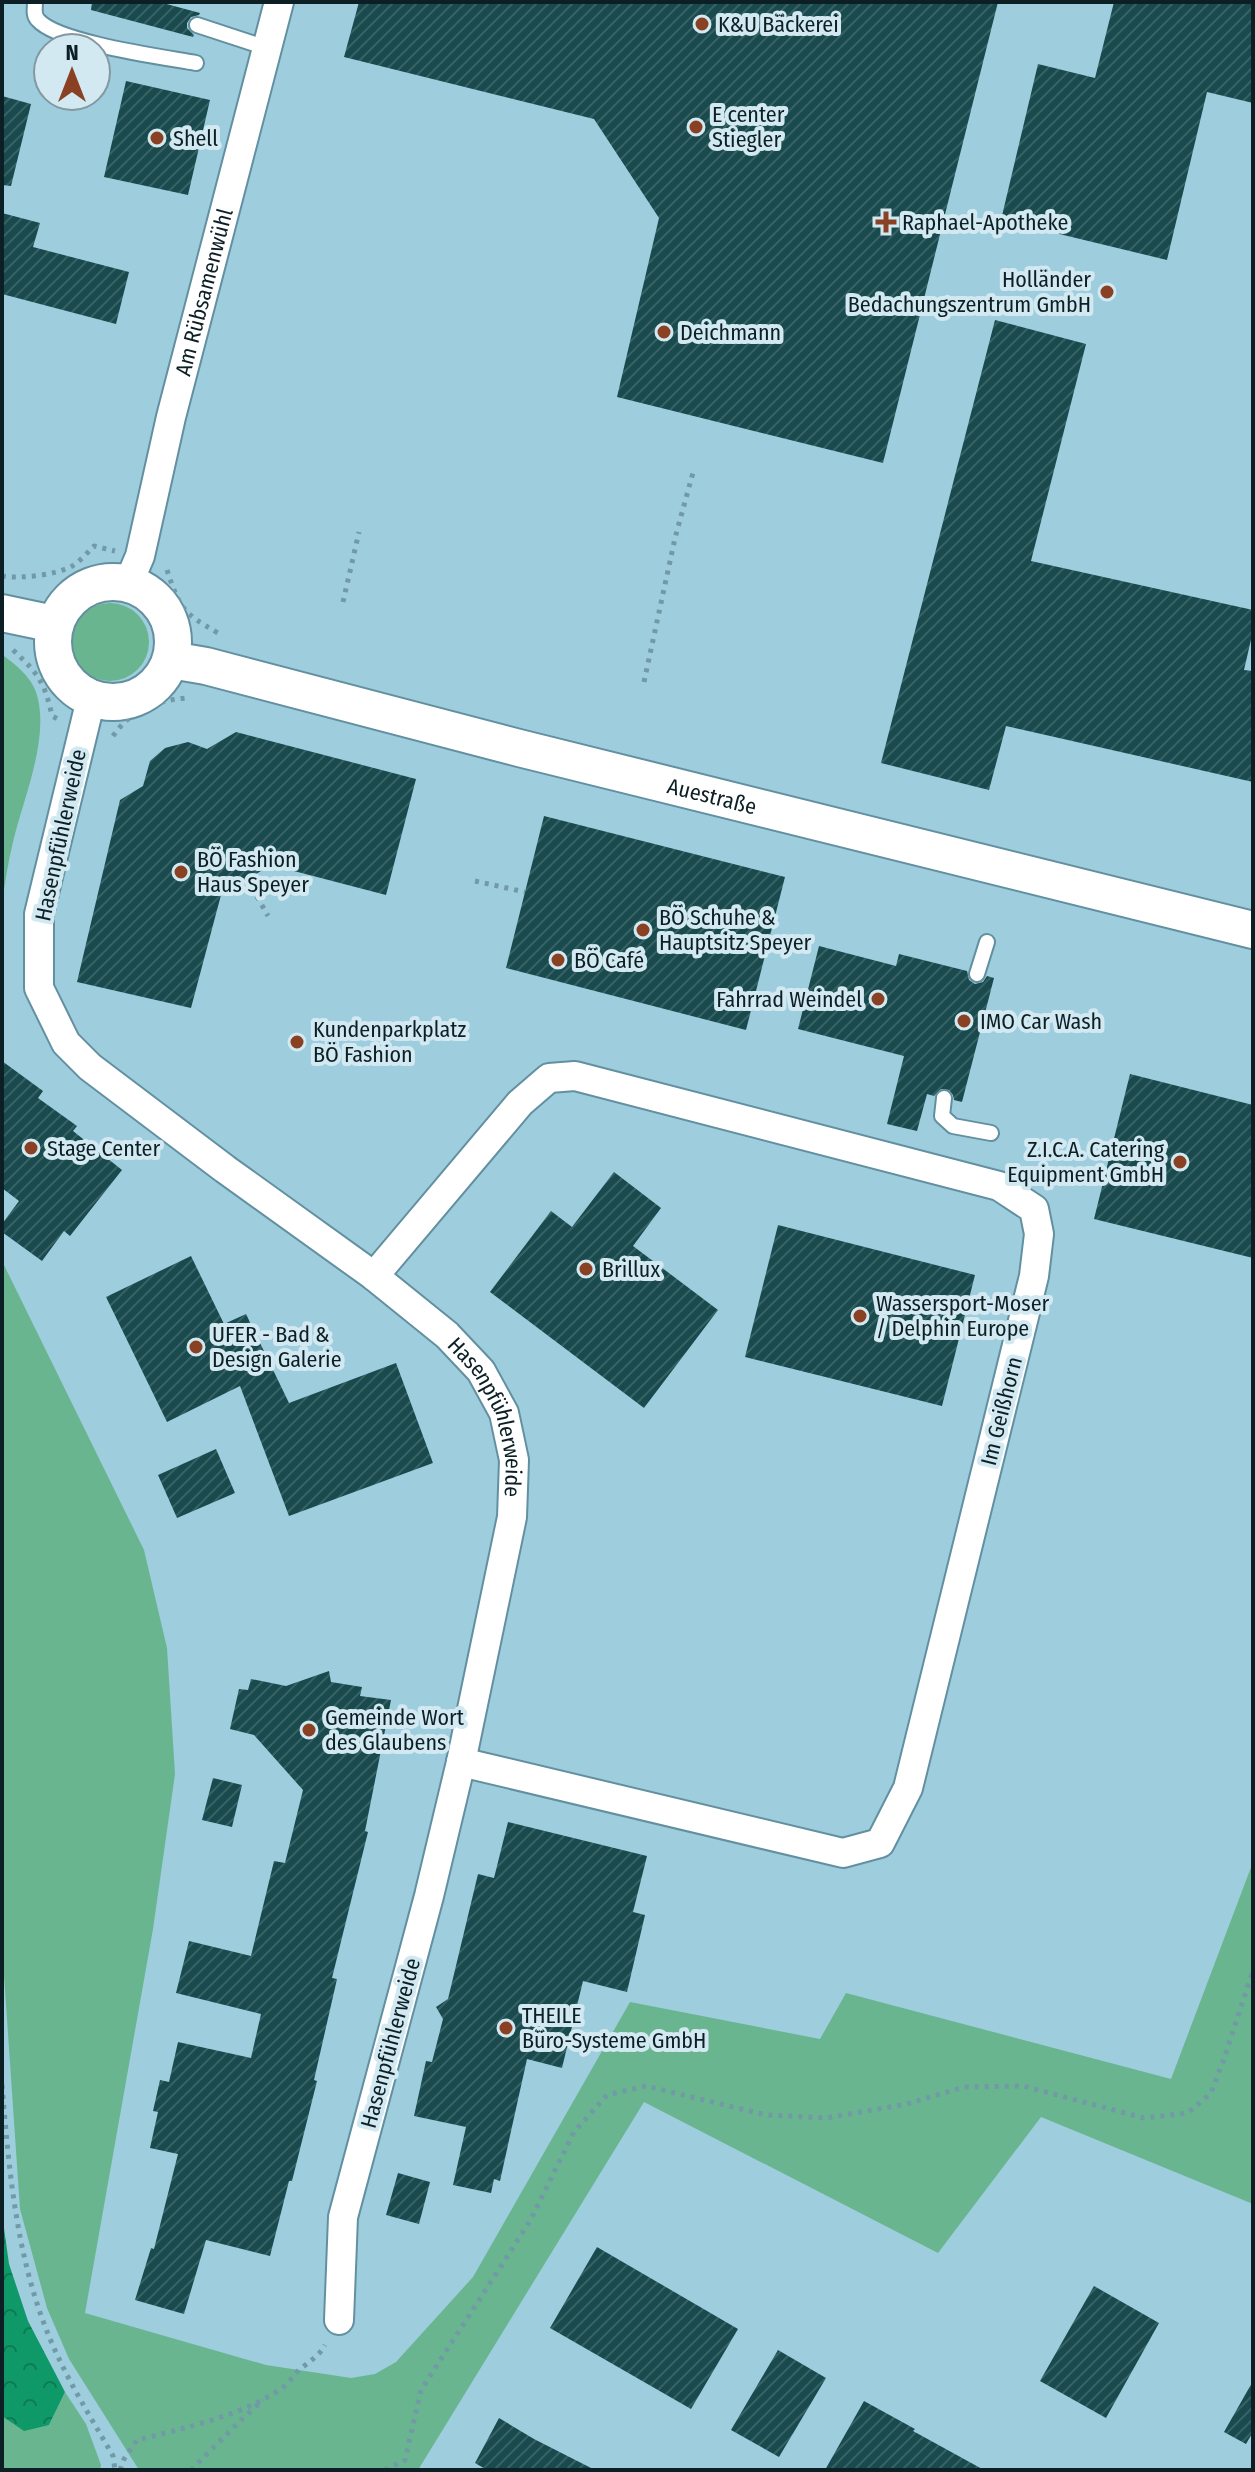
<svg xmlns="http://www.w3.org/2000/svg" width="1255" height="2472" font-family="'Fira Sans Condensed',sans-serif">
<style>
.grass{fill:#69b590}
.forest{fill:url(#forest-crowns)}
.building{fill:url(#building-hatch)}
.lines{fill:none;stroke-linecap:round;stroke-linejoin:round}
.service-casing{stroke:#6390a0;stroke-width:18}
.minor-casing{stroke:#6390a0;stroke-width:32}
.tertiary-casing{stroke:#6390a0;stroke-width:40}
.path{stroke:#7299a6;stroke-width:5;stroke-dasharray:4 6;stroke-linecap:butt}
.service{stroke:#fff;stroke-width:14}
.minor{stroke:#fff;stroke-width:28}
.tertiary{stroke:#fff;stroke-width:36}
.poi-dot{fill:#8a4123;stroke:#d2e9f2;stroke-width:3}
.labels{text-anchor:middle;stroke-width:8;stroke-linejoin:round;paint-order:stroke}
.poi-label{font-size:22px;fill:#0c1f25;stroke:#d2e9f2;text-anchor:start}
.street-label{font-size:22px;fill:#0c1f25;stroke:#d2e9f2}
</style>
<defs>
<pattern id="forest-crowns" width="20" height="18" patternUnits="userSpaceOnUse" patternTransform="scale(2)"><rect width="20" height="18" fill="#0f9868"/><path d="M2 6a3 3 0 1 1 6 0M12 15a3 3 0 1 1 6 0" fill="none" stroke="#0d7b55"/></pattern>
<pattern id="building-hatch" width="6" height="6" patternUnits="userSpaceOnUse" patternTransform="scale(2)"><rect width="6" height="6" fill="#194a4d"/><path d="M-1 1l2-2M0 6l6-6M5 7l2-2" fill="none" stroke="#386164"/></pattern>
</defs>
<rect width="100%" height="100%" fill="#9ecdde"/>
<!-- grass -->
<path class="grass" d="M71 642a39 39 0 1 1 78 0a39 39 0 1 1-78 0Z
M4 656C17 666 30 676 36 692 51 736 23 799 13 842 8 862 5 883 2 903Z
M2 1261 144 1550 167 1648 175 1774 153 1929 85 2313 266 2365 351 2378 375 2374 396 2362 473 2277 630 2002 820 2039 846 1993 1171 2079 1253 1862V2204L1041 2117 938 2253 644 2102 418 2470H139L69 2359 47 2308 20 2209 2 1946Z
M65 2392 86 2424 101 2465 100 2470H2V2416L49 2425Z"/>
<!-- forest -->
<path class="forest" d="M2 2214 9 2264 28 2321 65 2392 49 2425 24 2431 2 2416Z"/>
<!-- building -->
<path class="building" d="M92 2H159L200 13 199 15 191 17 187 23V28L194 35 193 37 91 10Z
M359 2H998L883 463 617 397 659 218 594 119 344 57Z
M1114 2H1253V103L1207 92 1167 260 1001 220 1038 64 1095 78Z
M126 81 210 100 188 195 104 177Z
M2 96 31 104 11 186 2 185Z
M2 213 40 223 33 247 129 272 116 324 2 294Z
M995 320 1086 344 1031 561 1253 610V631L1244 670 1253 671V782L1006 726 989 790 881 763Z
M236 732 416 779 386 895 271 865 221 895 191 1008 77 982 120 800 143 786 150 761 165 748 188 742 207 749Z
M544 816 785 877 746 1030 506 968Z
M819 946 896 966 899 954 967 971 969 980 975 984 983 982 987 976 994 978 962 1102 954 1100 953 1095 949 1090 941 1089 934 1096 927 1094 917 1131 887 1124 904 1056 798 1029Z
M2 1061 43 1091 38 1098 77 1126 73 1131 122 1170 70 1236 64 1231 42 1261 2 1232V1224L19 1201 2 1188Z
M1130 1074 1253 1105V1258L1094 1219Z
M614 1172 661 1208 633 1246 718 1310 644 1408 490 1292 551 1211 572 1227Z
M778 1225 975 1275 942 1406 745 1357Z
M191 1256 224 1324 246 1314 289 1403 396 1363 433 1463 289 1516 240 1386 167 1422 106 1297Z
M216 1449 235 1493 177 1518 158 1475Z
M329 1671 331 1682 362 1687 360 1696 391 1700 365 1831 368 1832 332 1978 337 1979 314 2080 317 2081 292 2181H289L270 2256 206 2240 184 2314 135 2300 151 2248 154 2249 178 2154 150 2148 158 2112 153 2111 160 2080 169 2082 178 2042 251 2058 261 2014 176 1993 189 1941 251 1956 274 1861 285 1863 303 1790 254 1735 230 1729 239 1689 248 1690 251 1679 286 1686Z
M213 1778 242 1785 232 1827 202 1820Z
M508 1822 647 1856 633 1912 645 1915 627 1992 583 1981 562 2068 527 2059 500 2181 494 2179 491 2193 453 2185 466 2127 414 2116 426 2061 432 2062 443 2019 436 2007 448 1999 478 1874 494 1878Z
M398 2173 430 2182 419 2224 386 2215Z
M597 2247 738 2329 691 2409 550 2328Z
M1094 2286 1159 2323 1106 2418 1040 2381Z
M778 2350 826 2378 779 2457 731 2430Z
M1253 2381V2432L1246 2444 1224 2432Z
M864 2401 915 2429 913 2431 984 2470H825Z
M499 2418 534 2439 595 2470H487L475 2463Z"/>
<g class="lines">
<defs>
<path id="service" d="M35 2C35 9 33 15 38 20 58 43 163 57 196 63
M197 25 267 48
M977 974 987 942
M944 1098 942 1116 953 1126 991 1133"/>
<g id="minor">
<path id="s1" d="M128 584 140 556 171 417 279 2"/>
<path id="s2" d="M91 699 39 914V988L66 1043 90 1067 225 1169 374 1276 447 1335 481 1371 504 1413 514 1460 512 1517 461 1762 429 1896 343 2217 339 2320"/>
<path d="M374 1276 520 1103 549 1078 575 1076 999 1186 1034 1209 1039 1234 1034 1276 908 1788 880 1843 843 1853 461 1762"/>
</g>
<g id="tertiary">
<circle cx="113" cy="642" r="60"/>
<path d="M2 613 54 624"/>
<path id="s3" d="M171 660 206 666 519 748 1253 930"/>
</g>
</defs>
<!-- service casing -->
<use href="#service" class="service-casing"/>
<!-- minor casing -->
<use href="#minor" class="minor-casing"/>
<!-- tertiary casing -->
<use href="#tertiary" class="tertiary-casing"/>
<!-- path -->
<path class="path" d="M167 570C180 609 183 613 218 633
M2 576C20 579 58 575 74 565 81 560 88 552 94 546L115 551
M343 602 359 532
M13 650C38 673 45 683 52 716L58 719
M644 682 675 538 694 469
M113 736C131 710 154 701 186 698
M247 879 268 916
M475 881 525 892
M2 2085C10 2182 18 2277 62 2365 77 2396 96 2426 113 2456L115 2470
M120 2470 124 2459 137 2440C181 2429 245 2415 282 2388 289 2383 293 2376 299 2370 309 2362 319 2356 325 2345
M191 2470 241 2420 263 2400
M385 2470 405 2460 421 2390 530 2221 574 2132 607 2095 646 2086 766 2115 826 2118 907 2104 964 2087 1023 2086 1144 2118 1188 2113 1211 2093 1224 2059 1253 1970"/>
<!-- service -->
<use href="#service" class="service"/>
<!-- minor -->
<use href="#minor" class="minor"/>
<!-- tertiary -->
<use href="#tertiary" class="tertiary"/>
</g>
<!-- markers -->
<g class="poi-dot">
<circle cx="702" cy="24" r="8"/>
<circle cx="696" cy="127" r="8"/>
<circle cx="157" cy="138" r="8"/>
<path d="M882 210h8v8h8v8h-8v8h-8v-8h-8v-8h8z"/>
<circle cx="1107" cy="292" r="8"/>
<circle cx="664" cy="332" r="8"/>
<circle cx="181" cy="872" r="8"/>
<circle cx="643" cy="930" r="8"/>
<circle cx="558" cy="960" r="8"/>
<circle cx="878" cy="999" r="8"/>
<circle cx="964" cy="1021" r="8"/>
<circle cx="297" cy="1042" r="8"/>
<circle cx="31" cy="1148" r="8"/>
<circle cx="1180" cy="1162" r="8"/>
<circle cx="586" cy="1269" r="8"/>
<circle cx="860" cy="1316" r="8"/>
<circle cx="196" cy="1347" r="8"/>
<circle cx="309" cy="1730" r="8"/>
<circle cx="506" cy="2028" r="8"/>
</g>
<g class="labels">
<!-- poi labels -->
<g class="poi-label">
<text x="718" y="32">K&amp;U Bäckerei</text>
<text x="712" y="122">E center<tspan x="712" dy="25">Stiegler</tspan></text>
<text x="173" y="146">Shell</text>
<text x="902" y="230">Raphael-Apotheke</text>
<text x="1091" y="287" text-anchor="end">Holländer<tspan x="1091" dy="25">Bedachungszentrum GmbH</tspan></text>
<text x="680" y="340">Deichmann</text>
<text x="197" y="867">BÖ Fashion<tspan x="197" dy="25">Haus Speyer</tspan></text>
<text x="659" y="925">BÖ Schuhe &amp;<tspan x="659" dy="25">Hauptsitz Speyer</tspan></text>
<text x="574" y="968">BÖ Café</text>
<text x="862" y="1007" text-anchor="end">Fahrrad Weindel</text>
<text x="980" y="1029">IMO Car Wash</text>
<text x="313" y="1037">Kundenparkplatz<tspan x="313" dy="25">BÖ Fashion</tspan></text>
<text x="47" y="1156">Stage Center</text>
<text x="1164" y="1157" text-anchor="end">Z.I.C.A. Catering<tspan x="1164" dy="25">Equipment GmbH</tspan></text>
<text x="602" y="1277">Brillux</text>
<text x="876" y="1311">Wassersport-Moser<tspan x="876" dy="25">/ Delphin Europe</tspan></text>
<text x="212" y="1342">UFER - Bad &amp;<tspan x="212" dy="25">Design Galerie</tspan></text>
<text x="325" y="1725">Gemeinde Wort<tspan x="325" dy="25">des Glaubens</tspan></text>
<text x="522" y="2023">THEILE<tspan x="522" dy="25">Büro-Systeme GmbH</tspan></text>
</g>
<!-- street labels -->
<g class="street-label">
<text dy="8" stroke="none"><textPath href="#s1" startOffset="302">Am Rübsamenwühl</textPath></text>
<text dy="8" stroke="none"><textPath href="#s3" startOffset="558">Auestraße</textPath></text>
<text transform="translate(60 835) rotate(-78)" y="8">Hasenpfühlerweide</text>
<text transform="translate(1001 1411) rotate(-76)" y="8">Im Geißhorn</text>
<text dy="8" stroke="none"><textPath href="#s2" startOffset="932">Hasenpfühlerweide</textPath></text>
<text transform="translate(390 2043) rotate(-75)" y="8">Hasenpfühlerweide</text>
</g>
</g>
<!-- border -->
<rect width="1255" height="2472" fill="none" stroke="#0c1f25" stroke-width="8"/>
<!-- north arrow -->
<g transform="translate(72 72)"><circle r="38" fill="#d2e9f2" stroke="#8398a0" stroke-width="2"/>
<path d="M0-6L14 30L0 20L-14 30Z" fill="#8a4123"/>
<text y="-12" font-size="22" font-weight="bold" text-anchor="middle" fill="#0c1f25">N</text>
</g>
</svg>
